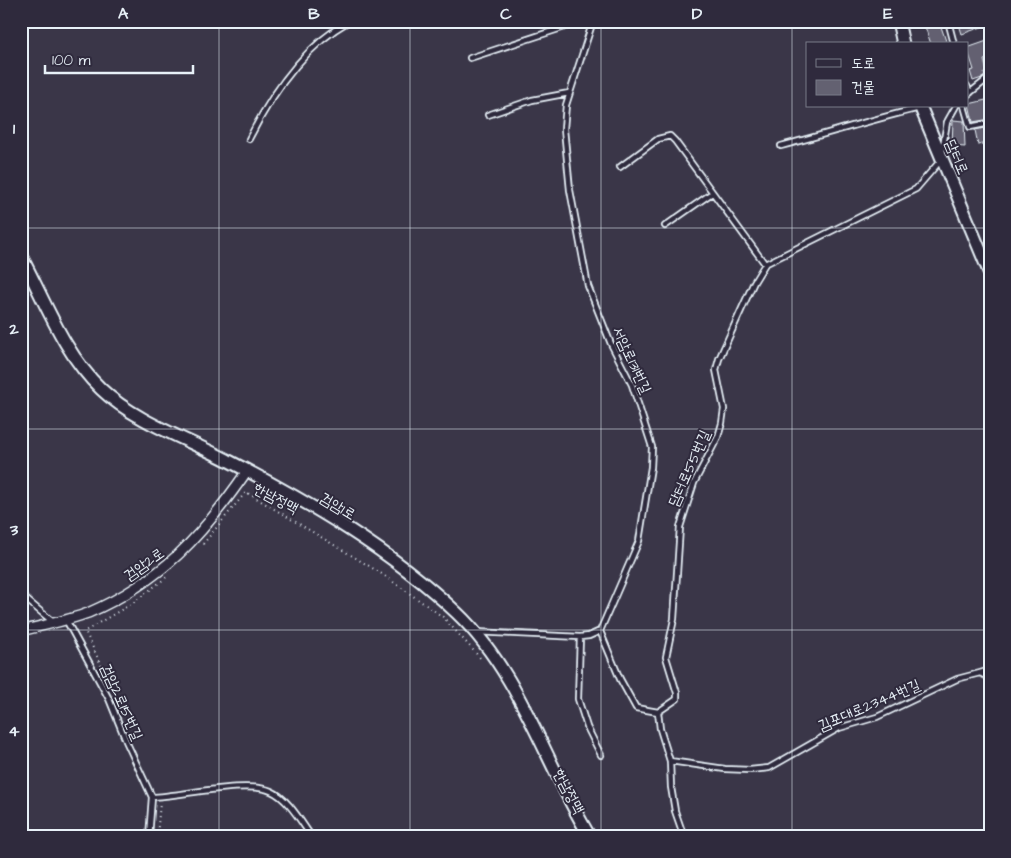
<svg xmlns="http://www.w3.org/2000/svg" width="1011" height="858" font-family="'Architects Daughter','Poor Story',sans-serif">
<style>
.building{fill:#636171;stroke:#e8f1f8}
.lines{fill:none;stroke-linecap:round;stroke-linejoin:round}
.lane-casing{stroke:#e8f1f8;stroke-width:8}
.street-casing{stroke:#e8f1f8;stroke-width:12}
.secondary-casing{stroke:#e8f1f8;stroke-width:15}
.path{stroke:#e8f1f8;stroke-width:2;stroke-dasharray:1 4;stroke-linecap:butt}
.lane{stroke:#2f2a3d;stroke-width:4.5}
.street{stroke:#2f2a3d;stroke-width:9}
.secondary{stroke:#2f2a3d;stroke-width:11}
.grid{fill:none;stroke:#e8f1f8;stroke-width:1;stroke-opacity:0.55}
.labels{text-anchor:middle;stroke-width:4;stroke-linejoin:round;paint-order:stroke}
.street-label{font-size:15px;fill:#e8f1f8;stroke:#2f2a3d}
.neatline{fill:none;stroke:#e8f1f8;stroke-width:2}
.grid-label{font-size:16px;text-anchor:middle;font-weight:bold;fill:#e8f1f8}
</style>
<rect width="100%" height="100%" fill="#3a3648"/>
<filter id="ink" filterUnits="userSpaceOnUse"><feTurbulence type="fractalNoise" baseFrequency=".02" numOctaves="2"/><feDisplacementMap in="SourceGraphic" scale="10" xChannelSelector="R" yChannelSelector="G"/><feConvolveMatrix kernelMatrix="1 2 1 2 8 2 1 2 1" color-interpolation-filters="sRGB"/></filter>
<g filter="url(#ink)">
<!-- building -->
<path class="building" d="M923 21H939L947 44H931Z
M958 21H990V24L962 34Z
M990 40V58L984 60 987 72 984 73 985 76 982 78 973 81 970 71 974 70 967 48Z
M990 99V119L973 122 969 104Z
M953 120 964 121 965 147 952 146Z
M990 127V142L978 145 975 130Z"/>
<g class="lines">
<defs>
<path id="lane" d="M593 21 566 105 564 129 570 190 588 286 611 344 632 385 652 447 651 467 639 541 600 631
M948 21 954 44
M470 58 583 21
M967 86 970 93
M967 95 990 77
M964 106 970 127 990 123
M488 115 532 100 569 93
M249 139C272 93 303 47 349 21
M781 146C827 134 873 119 920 108
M942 152 947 122 956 106
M620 167 658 139 670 136 675 141 765 264
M665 226 712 193
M21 595 53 622
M66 620 109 699 126 741 152 797 149 837
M476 632 580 637 589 636 600 631 620 679 636 708 658 712
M580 637 578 699 587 727 601 755
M980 673 990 670
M670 761 725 769 750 770 769 768 839 728 877 717 957 679 980 673 990 678
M152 797C181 796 247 780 271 791 288 798 301 822 312 837
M684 837 675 811 671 787 670 761 660 729 658 712 677 699V693L666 657 674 619 680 527 694 483 718 437 722 423 724 409 716 370 719 359 754 282 765 264 916 189 941 160"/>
<path id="street" d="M21 631C43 625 67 621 88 613 162 581 202 536 247 471"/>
<path id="secondary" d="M898 21 903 44
M920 106 990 274
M21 256C45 301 64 354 101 389 134 421 189 440 229 461 310 503 391 550 457 613 520 673 545 763 590 837"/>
</defs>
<!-- lane casing -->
<use href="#lane" class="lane-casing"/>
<!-- street casing -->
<use href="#street" class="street-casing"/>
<!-- secondary casing -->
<use href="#secondary" class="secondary-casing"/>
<!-- path -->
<path class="path" d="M203 544 246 492 379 572 443 617 482 660
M110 684 85 631 133 603 168 576
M157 837 160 803"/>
<!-- lane -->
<use href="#lane" class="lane"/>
<!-- street -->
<use href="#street" class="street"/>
<!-- secondary -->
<use href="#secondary" class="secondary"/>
</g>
</g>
<!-- grid -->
<path class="grid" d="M219 21V837M410 21V837M601 21V837M792 21V837M21 228H990M21 429H990M21 630H990"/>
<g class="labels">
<!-- street labels -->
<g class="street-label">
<text transform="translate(957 157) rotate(67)" y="5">담터로</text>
<text transform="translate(632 360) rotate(65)" y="5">서암로131번길</text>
<text transform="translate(689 468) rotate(-66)" y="5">담터로55번길</text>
<text transform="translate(276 498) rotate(28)" y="5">한남정맥</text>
<text transform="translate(338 506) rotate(31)" y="5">검암1로</text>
<text transform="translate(144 564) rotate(-35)" y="5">검암2로</text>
<text transform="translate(122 702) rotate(66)" y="5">검암2로15번길</text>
<text transform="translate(869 705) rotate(-23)" y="5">김포대로2344번길</text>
<text transform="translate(569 791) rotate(62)" y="5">한남정맥</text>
</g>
</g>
<!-- margin -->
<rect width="1011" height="858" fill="none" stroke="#2f2a3d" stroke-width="55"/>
<!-- legend -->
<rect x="806" y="42" width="162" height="65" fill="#2f2a3d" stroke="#797a88"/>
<rect x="816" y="59" width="25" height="8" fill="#2f2a3d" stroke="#797a88"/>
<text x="851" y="68" font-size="15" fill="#e8f1f8">도로</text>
<rect x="816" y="80" width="25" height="15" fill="#636171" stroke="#797a88"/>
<text x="851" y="92" font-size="15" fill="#e8f1f8">건물</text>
<!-- scale -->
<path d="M45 65v8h148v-8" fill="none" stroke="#e8f1f8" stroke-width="2.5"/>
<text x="52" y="65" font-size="15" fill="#e8f1f8" stroke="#2f2a3d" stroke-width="4" paint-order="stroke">100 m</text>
<rect x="28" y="28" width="956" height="802" class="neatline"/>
<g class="grid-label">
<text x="123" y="19">A</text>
<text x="314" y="19">B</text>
<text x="506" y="19">C</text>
<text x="697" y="19">D</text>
<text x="888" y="19">E</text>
<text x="14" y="134">1</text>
<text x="14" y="334">2</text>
<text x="14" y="535">3</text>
<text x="14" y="736">4</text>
</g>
</svg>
